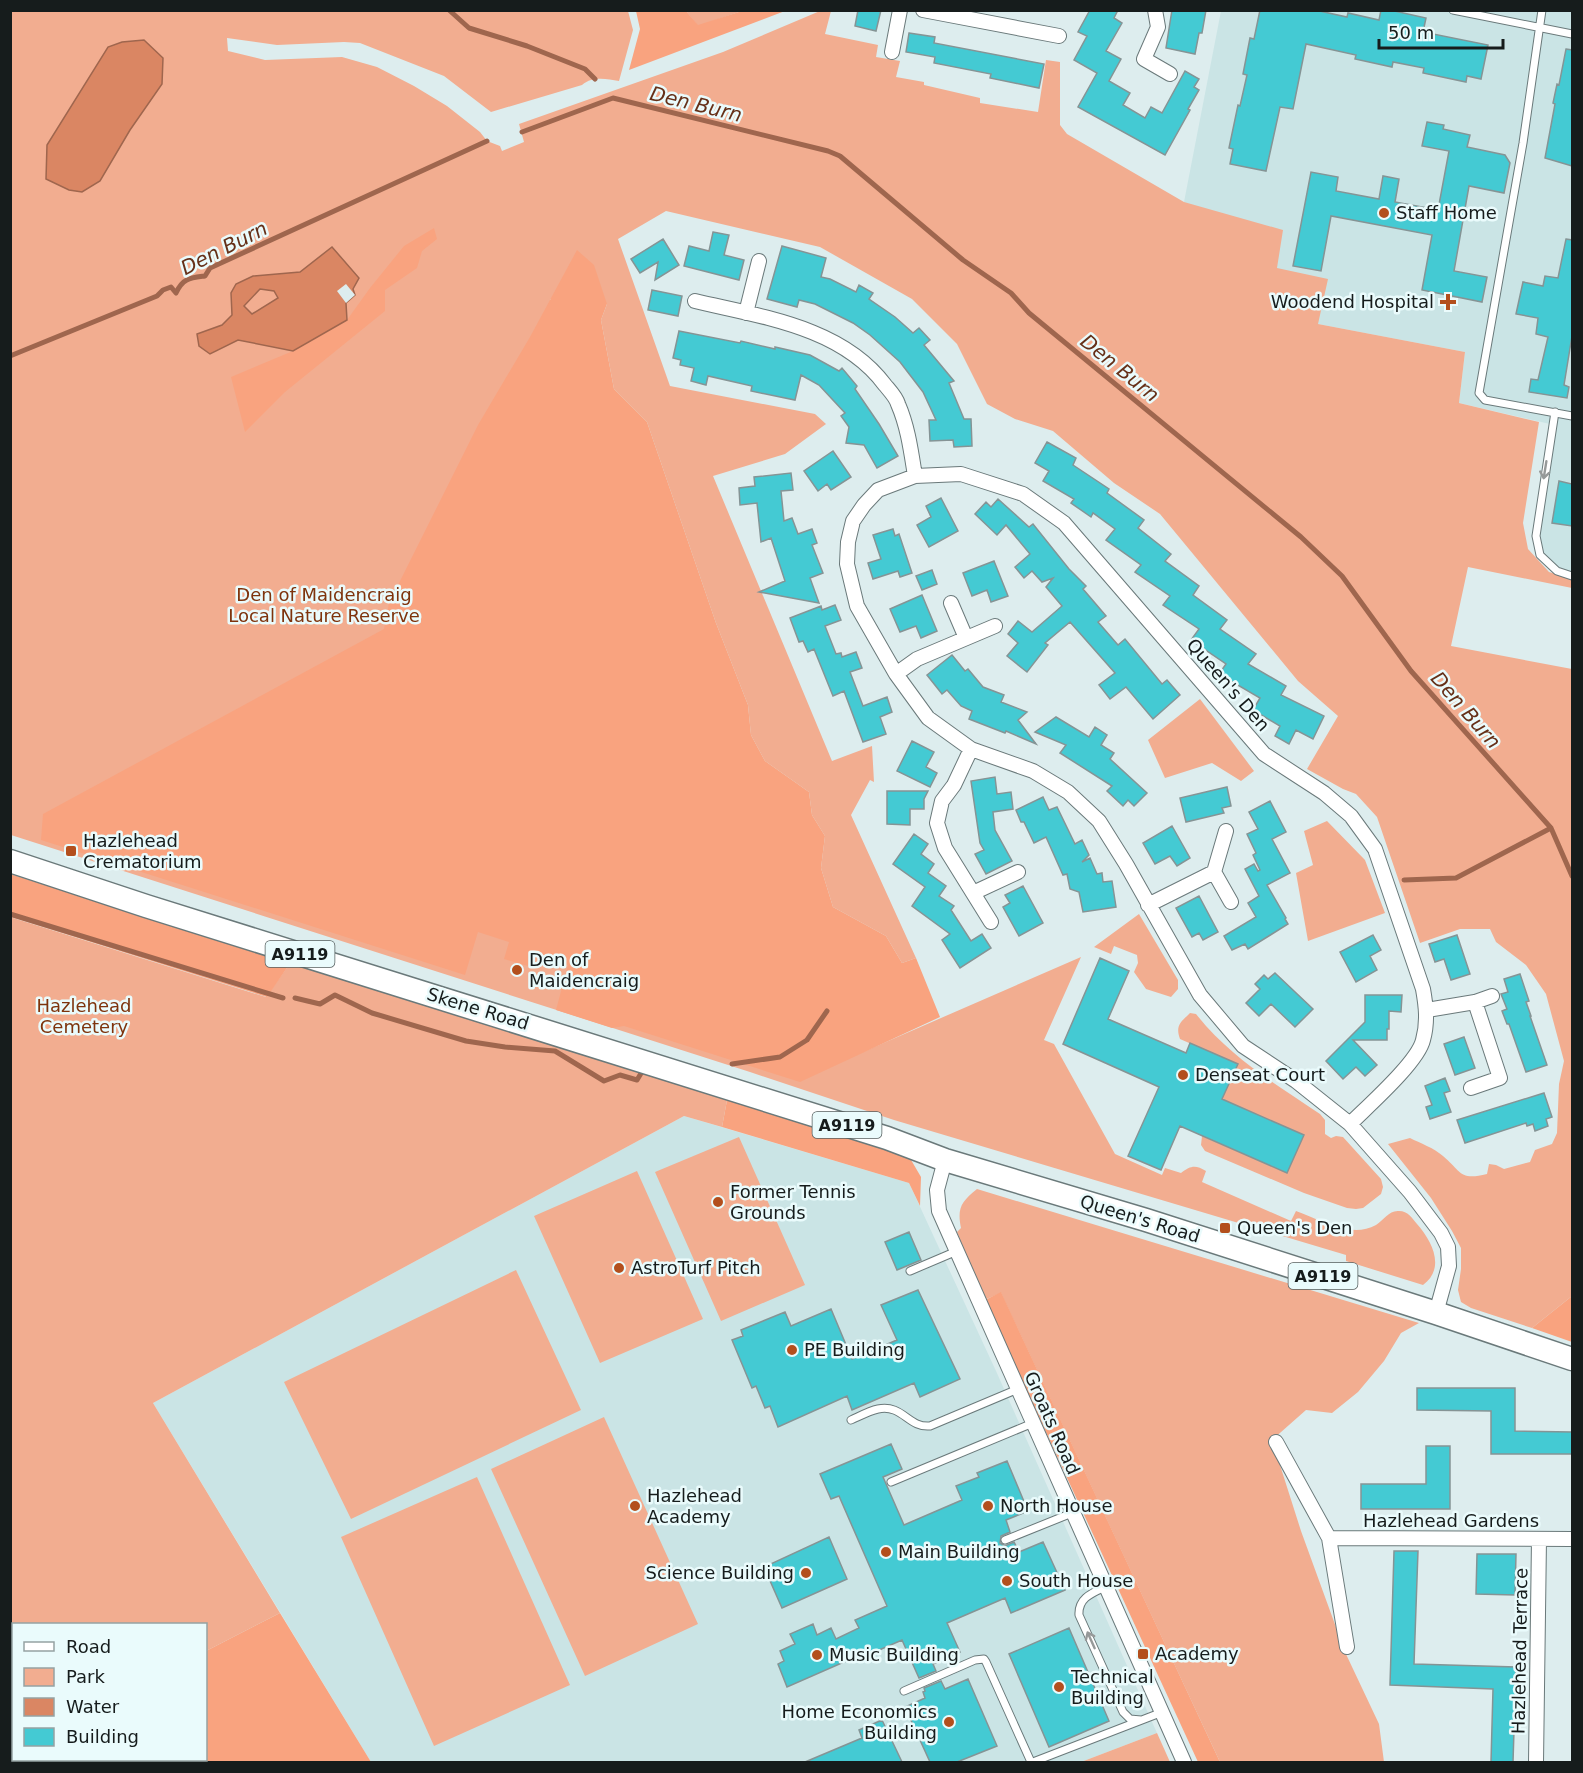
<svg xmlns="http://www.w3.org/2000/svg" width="1583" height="1773" font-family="'DejaVu Sans',sans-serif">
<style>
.built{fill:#cae4e5}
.green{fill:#f2ad90}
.forest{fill:#f9a37f}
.water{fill:#da8663;stroke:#9f664e;stroke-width:1.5;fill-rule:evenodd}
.pier{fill:#ddedee}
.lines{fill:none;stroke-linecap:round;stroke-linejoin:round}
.stream{stroke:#9f664e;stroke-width:5}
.building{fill:#44cad3;stroke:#859495;stroke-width:1.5}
.service-casing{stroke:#6a797a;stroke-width:9}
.minor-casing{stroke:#6a797a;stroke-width:16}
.primary-casing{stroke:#6a797a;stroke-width:25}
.service{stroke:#fff;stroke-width:7}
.minor{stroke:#fff;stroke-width:14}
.primary{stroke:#fff;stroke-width:22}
.oneway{stroke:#969999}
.poi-dot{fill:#b34f1d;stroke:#eafbfc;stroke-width:2}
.labels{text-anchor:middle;stroke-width:5;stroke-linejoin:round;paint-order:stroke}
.shield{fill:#eafbfc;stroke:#565f5f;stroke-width:1.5}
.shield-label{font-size:16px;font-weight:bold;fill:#161c1c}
.poi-label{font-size:18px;fill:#161c1c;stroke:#eafbfc;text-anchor:start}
.park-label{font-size:18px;fill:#7e330c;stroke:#eafbfc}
.street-label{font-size:18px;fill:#161c1c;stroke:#eafbfc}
.water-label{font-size:20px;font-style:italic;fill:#663018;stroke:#eafbfc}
</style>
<rect width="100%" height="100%" fill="#ddedee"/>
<!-- built -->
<path class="built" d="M1221 11H1572V572L1555 566 1538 550 1534 531 1550 424 1459 403 1465 352 1318 324 1276 268 1184 202Z
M684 1116 909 1183 996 1371 1157 1733 1081 1762H371L153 1403Z"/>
<!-- green -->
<path class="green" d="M11 11H628L633 30 619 81C606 79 593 76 582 85L491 112 444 76 360 43 344 42 277 45 227 38 228 51 265 60 342 57 377 67 414 86 447 106 480 132 487 141 500 146 502 151 524 142 519 124 723 52 820 11H831L825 34 878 45 876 57 900 61 896 77 924 82V85L980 98V103L1038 112 1046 60 1060 62V125L1067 134 1184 202 1283 230 1277 268 1328 279 1318 324 1465 352 1459 403 1539 422 1523 523 1528 549 1549 572 1572 579V588L1468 567 1451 646 1572 669V1296L1532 1328 1471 1308 1461 1302 1458 1290 1461 1269V1248L1452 1231 1431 1198 1388 1144 1410 1138C1420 1143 1434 1148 1443 1156 1461 1171 1459 1181 1487 1174L1489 1164 1496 1165 1504 1169 1530 1162 1535 1150 1552 1144 1557 1133 1559 1084 1564 1061 1546 994 1526 965 1496 942 1490 929H1460L1420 943 1377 817 1356 794 1343 789 1307 769 1338 716 1298 681 1160 514 1114 483 1053 431 1015 419 987 404 957 344 912 299 820 247 666 211 618 239 670 386 815 414 826 424 785 454 713 476 832 761 872 746 874 782 870 780 851 815 916 958 902 963 886 936 833 907 821 868 825 836 812 815 809 792 765 761 751 735 748 705 716 623 647 422 614 389 601 320 607 304 550 299 863 1052 1081 957 1044 1040 1054 1044 1115 1154 1162 1175 1165 1168 1181 1173C1191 1165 1196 1165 1206 1171L1202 1182 1291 1221 1296 1211C1321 1220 1351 1239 1376 1225 1384 1220 1389 1210 1399 1211 1408 1211 1412 1218 1417 1224 1432 1241 1446 1268 1423 1285L1346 1261V1255L894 1120 750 1072 11 835Z
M686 11H742L698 26Z
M1200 699 1254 771 1241 781 1212 763 1165 778 1148 740Z
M1327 821 1365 860 1385 913 1308 941 1296 873 1313 865 1304 831Z
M1139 914 1178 980V989L1171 997 1146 989 1134 972 1138 963 1137 955 1114 946 1111 954 1094 947Z
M10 917 266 997 291 962 727 1100 722 1127 684 1116 153 1403 280 1613 206 1651V1624H14V1749L11 1751Z
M1190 1013 1196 1014C1231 1058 1274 1083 1320 1114L1325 1120V1134L1331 1138 1336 1136 1343 1137 1381 1179 1383 1187 1381 1194 1363 1208 1356 1209 1347 1208 1304 1193 1205 1151 1201 1145 1202 1136 1287 1173 1304 1135 1222 1099 1237 1064 1180 1039C1175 1025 1181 1022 1190 1013Z
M739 1137 805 1285 721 1321 655 1172Z
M637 1171 703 1319 600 1363 534 1216Z
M977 1189 1419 1323 1401 1333 1384 1361 1358 1392 1332 1413 1306 1410 1272 1440 1301 1531 1345 1652 1379 1724 1384 1762H1220L1001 1293 984 1300 957 1232 961 1228C957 1208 961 1202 977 1189Z
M516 1270 581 1410 351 1519 284 1382Z
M604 1417 698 1624 585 1676 491 1469Z
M477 1477 570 1685 434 1746 341 1537Z
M1157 1733 1170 1762H1081Z"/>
<!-- forest -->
<path class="forest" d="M636 11H686L698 25 742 11H785L629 70 640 29Z
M434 228 437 239 422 251 417 268 385 290V311L285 392 245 432 231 377 293 351 347 320 370 288 404 246Z
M577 250 594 265 607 304 601 320 614 389 647 422 716 623 748 705 751 735 765 761 809 792 812 815 825 836 821 868 833 907 886 936 902 963 916 958 940 1017 800 1082 624 1026 612 1028 556 1010 568 965 532 954 528 966 504 959 509 942 478 932 465 975 41 840 43 814 384 629 389 603 478 425 530 337Z
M10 874 291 962 267 997 11 917Z
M727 1100 907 1153 921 1177 920 1206 909 1183 722 1127Z
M1001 1292 1220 1762H1198L985 1300Z
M1572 1296V1342L1532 1328Z
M280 1613 371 1762H11V1751L13 1749 14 1760H206V1651Z"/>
<!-- water -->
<path class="water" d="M144 40 163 58 162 84 130 130 100 181 82 192 69 190 46 179 47 145 108 47 122 42Z
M332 247 359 278 353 289 355 295 346 303 347 320 293 351 238 340 210 354 199 346 197 334 222 325 232 315 231 293 236 284 253 276 300 272ZM260 289 274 291 278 298 252 314 244 306Z"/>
<!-- pier -->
<path class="pier" d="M346 284 355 295 346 303 337 291Z"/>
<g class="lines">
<!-- stream -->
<path class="stream" d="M449 10 469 28 527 46 585 69 595 79
M522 132 613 98 828 151 840 156 963 260 1011 293 1029 313 1301 537 1342 576 1411 671 1551 828 1572 876
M10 356 157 296 163 290 171 287 176 293C183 278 190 278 205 276L210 268 487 141
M1404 880 1456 878 1551 828
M10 914 283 998
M295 998 320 1004 335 995 372 1013 466 1041 505 1047 555 1051 604 1081 620 1075 637 1080 643 1070
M732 1064 780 1057 807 1040 827 1011"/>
</g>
<!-- building -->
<path class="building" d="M858 10H881L876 31 855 26Z
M1090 10H1118L1114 18 1122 23 1106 51 1121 59 1109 81 1130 93 1123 105 1145 118 1151 107 1162 113 1185 71 1199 79 1194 87 1199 90 1188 109 1190 110 1165 155 1078 107 1097 73 1074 60 1087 36 1078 32Z
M1172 10H1206L1202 33H1199L1195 54 1166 48Z
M1260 10H1315L1347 17 1348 13 1379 20 1381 10H1390L1426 18 1423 32 1488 45 1481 79 1467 76 1466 82 1423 73 1424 68 1393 62 1392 67 1355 59 1356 55 1306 44 1293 109 1280 107 1266 171 1230 164 1233 149 1229 148 1238 105 1240 106 1247 75 1243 74 1250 38 1254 39Z
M909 33 935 37 934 43 1044 64 1039 88 990 78 991 74 934 63 935 57 906 52Z
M1566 49 1572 50V166L1545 158 1555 104 1553 103 1557 84 1559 85Z
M1427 122 1444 125 1443 129 1470 135 1467 147 1505 155 1510 163 1504 193 1469 186 1454 271 1487 277 1482 302 1422 290 1432 235 1331 216 1321 271 1293 266 1311 172 1338 177 1336 191 1379 199 1383 176 1399 179 1395 202 1438 210 1449 151 1422 146Z
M713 232 729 235 724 255 744 260 739 280 684 266 689 246 709 251Z
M663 239 679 265 655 280 658 262 640 273 631 259Z
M1566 239 1572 240V336L1564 385 1569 387 1567 398 1529 392 1531 379 1538 380 1548 337 1536 334 1538 318 1516 314 1523 282 1543 286 1545 276 1558 278Z
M782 246 826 258 821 277 830 279 856 292 859 285 873 293 869 299 895 317 913 333 919 328 930 340 924 345 954 381 949 383 964 419H971L972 446 954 447 953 440 930 441 929 420H936L923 392 900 362 870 335 853 323 815 304 799 300 797 307 767 299Z
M652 290 682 296 678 316 648 310Z
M679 331 740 343 741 341 775 349V347L810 355 839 371 842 368 857 386 855 389 879 424 898 456 877 468 864 445 846 443 849 427 841 416 845 413 819 385 801 375 795 400 751 391 752 386 708 376 706 385 691 381 694 368 680 365 681 360 673 358Z
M1047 442 1076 458 1073 465 1109 489 1107 493 1144 520 1138 528 1171 554 1165 561 1199 586 1193 595 1227 620 1220 629 1256 654 1248 664 1286 686 1281 695 1324 716 1313 739 1296 730 1289 744 1275 736 1280 726 1253 710 1260 698 1219 674 1226 664 1191 640 1199 629 1163 605 1170 596 1135 572 1141 565 1106 540 1115 529 1093 513 1091 517 1071 503 1074 499 1043 481 1049 471 1035 463Z
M833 451 851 477 831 490 827 484 818 491 804 471Z
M791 473 793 490 781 491 784 521 792 518 798 534 812 529 817 543 812 545 823 573 810 578 819 603 759 592 785 581 771 538 761 542 757 503 740 505 739 488 755 486 754 477Z
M1559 481 1572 484V526L1552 523Z
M941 498 958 531 929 547 917 525 931 517 926 506Z
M998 499 1029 527 1033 524 1069 569 1086 586 1083 589 1106 616 1098 622 1118 645 1125 639 1162 684 1167 680 1180 695 1153 719 1126 687 1110 699 1099 685 1115 673 1070 622 1045 643 1048 645 1027 672 1007 656 1018 643 1008 634 1018 621 1032 632 1062 606 1046 587 1053 578 1042 582 1032 571 1024 578 1015 567 1030 554 1006 525 997 535 975 514 986 502 991 507Z
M893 529 895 536 899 534 912 573 900 577 898 571 873 579 868 563 881 559 873 535Z
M994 561 1008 596 991 602 987 590 972 596 963 573Z
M932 570 937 584 922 590 916 576Z
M922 595 937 631 921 638 916 626 900 632 890 609Z
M835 605 841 620 825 626 836 654 841 653 842 657 856 652 862 668 850 672 863 706 887 697 892 712 880 717 886 734 863 742 844 691 833 696 814 649 808 652 803 641 799 642 790 618 821 606 822 610Z
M952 655 965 671 968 669 983 687 1004 695 1001 702 1027 712 1018 720 1036 744 1006 731 1005 733 969 719 972 711 961 706 947 690 942 694 927 675Z
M1056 717 1089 737 1095 727 1107 735 1101 745 1114 753 1110 759 1147 793 1134 806 1128 800 1123 806 1107 791 1112 786 1060 753 1066 745 1035 732Z
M912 741 934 752 926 767 937 773 930 787 897 771Z
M995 777 997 794 1011 792 1013 809 993 812 995 830 1012 861 986 874 975 854 984 850 980 843 971 781Z
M1227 787 1231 806 1222 808 1224 813 1186 822 1180 798Z
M887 791H928L924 799V809H910V825L887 824Z
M1043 797 1049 810 1057 807 1075 844 1082 840 1089 855 1082 862 1090 858 1097 874 1102 873 1103 882 1112 881 1116 907 1083 912 1079 892 1070 889 1067 874 1063 875 1046 837 1034 843 1024 822H1021L1016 810Z
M1270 801 1286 832 1272 839 1290 873 1267 885 1286 918 1285 919 1288 924 1248 949 1245 944 1232 950 1224 936 1256 917 1248 903 1259 896 1245 869 1254 864 1258 871 1260 870 1253 855 1256 853 1247 834 1258 829 1249 812Z
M1172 826 1190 858 1177 866 1170 856 1155 864 1143 843Z
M914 834 928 844 921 854 934 864 928 873 946 886 939 896 954 906 951 910 971 941 982 934 991 948 960 968 942 940 950 934 912 906 925 887 893 864Z
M1023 886 1043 923 1019 936 1003 907 1010 903 1005 895Z
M1199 896 1218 932 1203 940 1199 933 1192 937 1176 908Z
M1373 935 1381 950 1370 956 1377 970 1356 982 1340 952Z
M1457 935 1470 974 1451 980 1444 959 1435 962 1429 944Z
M1100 958 1129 971 1108 1019 1186 1053 1190 1043 1238 1064 1222 1099 1304 1135 1287 1173 1180 1126 1161 1170 1128 1156 1159 1087 1063 1044Z
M1275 973 1313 1009 1295 1027 1271 1004 1259 1016 1246 1003 1260 989 1255 984 1264 975 1268 979Z
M1520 974 1529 1001 1526 1002 1531 1016H1530L1547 1065 1526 1072 1509 1024H1507L1502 1011 1507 1009 1501 994 1508 992 1504 979Z
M1365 995H1402L1401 1012 1389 1011V1029H1387V1040H1353L1377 1065 1365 1076 1356 1067 1343 1079 1326 1061 1365 1022Z
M1464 1037 1475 1068 1455 1075 1444 1044Z
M1445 1078 1450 1091 1444 1093 1451 1112 1430 1119 1426 1107 1432 1105 1425 1086Z
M1544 1093 1552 1117 1546 1119 1548 1126 1535 1131 1533 1124 1527 1126 1526 1123 1465 1143 1457 1120Z
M909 1232 921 1260 897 1270 885 1242Z
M918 1290 960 1379 920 1397 914 1383 852 1410 847 1396 778 1427 770 1406 765 1408 756 1386 752 1388 732 1340 743 1336 741 1330 785 1312 791 1326 831 1309 852 1359 897 1340 881 1305Z
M1417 1388H1515V1431L1572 1432V1454H1491V1411L1417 1410Z
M891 1444 902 1469 883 1477 904 1525 962 1500 956 1486 979 1477 977 1473 1007 1461 1028 1511 1006 1520 1010 1532 1001 1536 1000 1543 1005 1546 1014 1542 1019 1552 1043 1542 1065 1590 1011 1613 1005 1598 947 1623 960 1652 933 1664 936 1671 919 1678 902 1640 870 1654 869 1651 787 1687 778 1664 784 1661 780 1651 795 1644 790 1634 813 1624 817 1635 831 1628 836 1639 859 1628 855 1620 887 1606 839 1496 831 1499 820 1474Z
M1426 1446H1450V1509H1361V1484H1426Z
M829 1537 847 1579 782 1608 764 1567Z
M1394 1551H1418L1414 1664 1516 1667 1513 1762H1491L1493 1689 1390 1685Z
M1477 1554H1516L1515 1595 1476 1594Z
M1069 1628 1109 1721 1049 1747 1009 1654Z
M968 1679 997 1746 957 1762H930L905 1707 925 1698 923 1692 925 1691 924 1688 941 1681 945 1689Z
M882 1720 902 1762H805L862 1738 859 1730Z"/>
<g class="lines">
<defs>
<path id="service" d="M1453 10 1572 34
M1542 10 1523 143 1479 393 1485 400 1572 416
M1555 412 1536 536 1540 555 1557 571 1572 576
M910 1271 957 1251
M851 1420C860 1416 869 1411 878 1409 903 1404 908 1428 930 1426L1018 1389
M891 1482 1033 1423
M1005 1540 1072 1513
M1105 1587C1092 1593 1078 1598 1079 1615L1123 1712 1130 1719 1141 1720
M904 1691 975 1660 984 1659 986 1662 1031 1762
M1033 1762 1160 1713"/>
<path id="minor" d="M923 10 1059 36
M1155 10 1158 27 1144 59 1170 74
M892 52 900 10
M695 301C762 317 842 327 885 385 890 391 896 397 898 404 908 427 911 451 915 476
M746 313 759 261
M951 603 966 638
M896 674 917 659 995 626
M971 749 954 785 942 801 937 823 945 848 991 922
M1214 872 1231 902
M973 893 1018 872
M1148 905 1214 872 1226 831
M1427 1010 1475 1002 1492 996
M1471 1088 1500 1078 1475 1002
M1350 1124C1368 1106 1418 1062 1423 1040 1428 1022 1426 1006 1423 989L1375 849 1351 816 1324 793 1264 754 1064 523 1023 494 961 474 915 476 878 490 864 505 853 521 848 542 847 564 857 606 896 674 928 718 971 749 1033 771 1068 792 1099 821 1126 864 1200 995 1243 1046 1296 1081 1350 1124 1410 1192 1441 1233 1448 1247 1449 1266 1436 1313
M945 1160 937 1190 939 1211 1184 1762
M1276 1442 1329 1538 1347 1647
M1329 1538 1572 1539
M1536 1762 1539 1539"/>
<path id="primary" d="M10 861 146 906 887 1138 945 1160 1146 1220 1436 1313 1572 1359"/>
</defs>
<!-- service casing -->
<use href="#service" class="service-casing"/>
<!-- minor casing -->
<use href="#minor" class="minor-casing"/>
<!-- primary casing -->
<use href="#primary" class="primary-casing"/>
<!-- service -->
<use href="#service" class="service"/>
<!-- minor -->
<use href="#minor" class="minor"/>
<!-- primary -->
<use href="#primary" class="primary"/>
</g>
<!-- one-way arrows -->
<defs><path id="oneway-shaft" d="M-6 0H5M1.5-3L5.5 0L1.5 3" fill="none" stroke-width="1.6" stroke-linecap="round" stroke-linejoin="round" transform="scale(1.5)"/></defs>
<g class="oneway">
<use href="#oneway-shaft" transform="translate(1545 470) rotate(99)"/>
<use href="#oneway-shaft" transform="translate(1091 1640) rotate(-114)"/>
</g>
<!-- markers -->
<g class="poi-dot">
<circle cx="1384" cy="213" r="6"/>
<path d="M1445 293h6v6h6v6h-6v6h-6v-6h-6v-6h6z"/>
<rect x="65" y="845" width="12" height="12" rx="3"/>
<circle cx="517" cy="970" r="6"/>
<circle cx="1183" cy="1075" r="6"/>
<circle cx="718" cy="1202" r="6"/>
<rect x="1219" y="1222" width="12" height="12" rx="3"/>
<circle cx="619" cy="1268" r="6"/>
<circle cx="792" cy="1350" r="6"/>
<circle cx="635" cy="1506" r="6"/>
<circle cx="988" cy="1506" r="6"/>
<circle cx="886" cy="1552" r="6"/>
<circle cx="806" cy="1573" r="6"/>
<circle cx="1007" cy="1581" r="6"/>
<rect x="1137" y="1648" width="12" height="12" rx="3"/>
<circle cx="817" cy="1655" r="6"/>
<circle cx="1059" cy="1687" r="6"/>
<circle cx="949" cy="1722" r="6"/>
</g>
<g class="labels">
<!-- shield labels -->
<g class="shield">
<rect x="265.5" y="941" width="69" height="26" rx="4.5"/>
<rect x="812.5" y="1112" width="69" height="26" rx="4.5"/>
<rect x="1288.5" y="1263" width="69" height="26" rx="4.5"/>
</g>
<g class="shield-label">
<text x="300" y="960">A9119</text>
<text x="847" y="1131">A9119</text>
<text x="1323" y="1282">A9119</text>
</g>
<!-- poi labels -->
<g class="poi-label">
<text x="1396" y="219">Staff Home</text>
<text x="1434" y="308" text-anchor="end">Woodend Hospital</text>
<text x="83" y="847">Hazlehead<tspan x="83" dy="21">Crematorium</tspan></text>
<text x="529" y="966">Den of<tspan x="529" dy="21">Maidencraig</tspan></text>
<text x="1195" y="1081">Denseat Court</text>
<text x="730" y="1198">Former Tennis<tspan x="730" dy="21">Grounds</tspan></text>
<text x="1237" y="1234">Queen's Den</text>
<text x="631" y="1274">AstroTurf Pitch</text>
<text x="804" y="1356">PE Building</text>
<text x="647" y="1502">Hazlehead<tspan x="647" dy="21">Academy</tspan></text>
<text x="1000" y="1512">North House</text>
<text x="898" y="1558">Main Building</text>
<text x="794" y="1579" text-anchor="end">Science Building</text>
<text x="1019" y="1587">South House</text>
<text x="1155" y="1660">Academy</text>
<text x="829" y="1661">Music Building</text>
<text x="1071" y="1683">Technical<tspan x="1071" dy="21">Building</tspan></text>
<text x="937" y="1718" text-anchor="end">Home Economics<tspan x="937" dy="21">Building</tspan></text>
</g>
<!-- park labels -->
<g class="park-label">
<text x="324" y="601">Den of Maidencraig<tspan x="324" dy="21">Local Nature Reserve</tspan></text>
<text x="84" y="1012">Hazlehead<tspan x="84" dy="21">Cemetery</tspan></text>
</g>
<!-- street labels -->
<g class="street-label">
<text transform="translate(1228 685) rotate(49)" y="6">Queen's Den</text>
<text transform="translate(478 1009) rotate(17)" y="6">Skene Road</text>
<text transform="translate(1140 1219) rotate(17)" y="6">Queen's Road</text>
<text transform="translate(1052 1423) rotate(66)" y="6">Groats Road</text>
<text x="1451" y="1527">Hazlehead Gardens</text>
<text transform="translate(1520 1651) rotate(-89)" y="6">Hazlehead Terrace</text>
</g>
<!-- water labels -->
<g class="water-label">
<text transform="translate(696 104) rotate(14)" y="7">Den Burn</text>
<text transform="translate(224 248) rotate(-27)" y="7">Den Burn</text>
<text transform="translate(1120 368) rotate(39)" y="7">Den Burn</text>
<text transform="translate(1466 710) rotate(49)" y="7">Den Burn</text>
</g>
</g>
<!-- border -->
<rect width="1583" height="1773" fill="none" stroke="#161c1c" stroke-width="24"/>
<!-- legend -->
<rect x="12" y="1623" width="195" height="138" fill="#eafbfc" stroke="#95a2a2" stroke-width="1.5"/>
<rect x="24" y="1642" width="30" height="9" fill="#ffffff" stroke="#95a2a2" stroke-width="1.5"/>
<text x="66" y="1653" font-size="18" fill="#161c1c">Road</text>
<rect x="24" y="1668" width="30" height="18" fill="#f2ad90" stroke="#95a2a2" stroke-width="1.5"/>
<text x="66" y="1683" font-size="18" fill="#161c1c">Park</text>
<rect x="24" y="1698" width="30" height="18" fill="#da8663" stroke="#95a2a2" stroke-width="1.5"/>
<text x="66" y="1713" font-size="18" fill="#161c1c">Water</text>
<rect x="24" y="1728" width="30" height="18" fill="#44cad3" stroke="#95a2a2" stroke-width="1.5"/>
<text x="66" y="1743" font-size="18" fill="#161c1c">Building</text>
<!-- scale -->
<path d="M1379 39v9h124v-9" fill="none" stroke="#161c1c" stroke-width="3"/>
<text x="1388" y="39" font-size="18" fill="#161c1c" stroke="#eafbfc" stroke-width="4.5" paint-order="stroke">50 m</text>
</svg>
